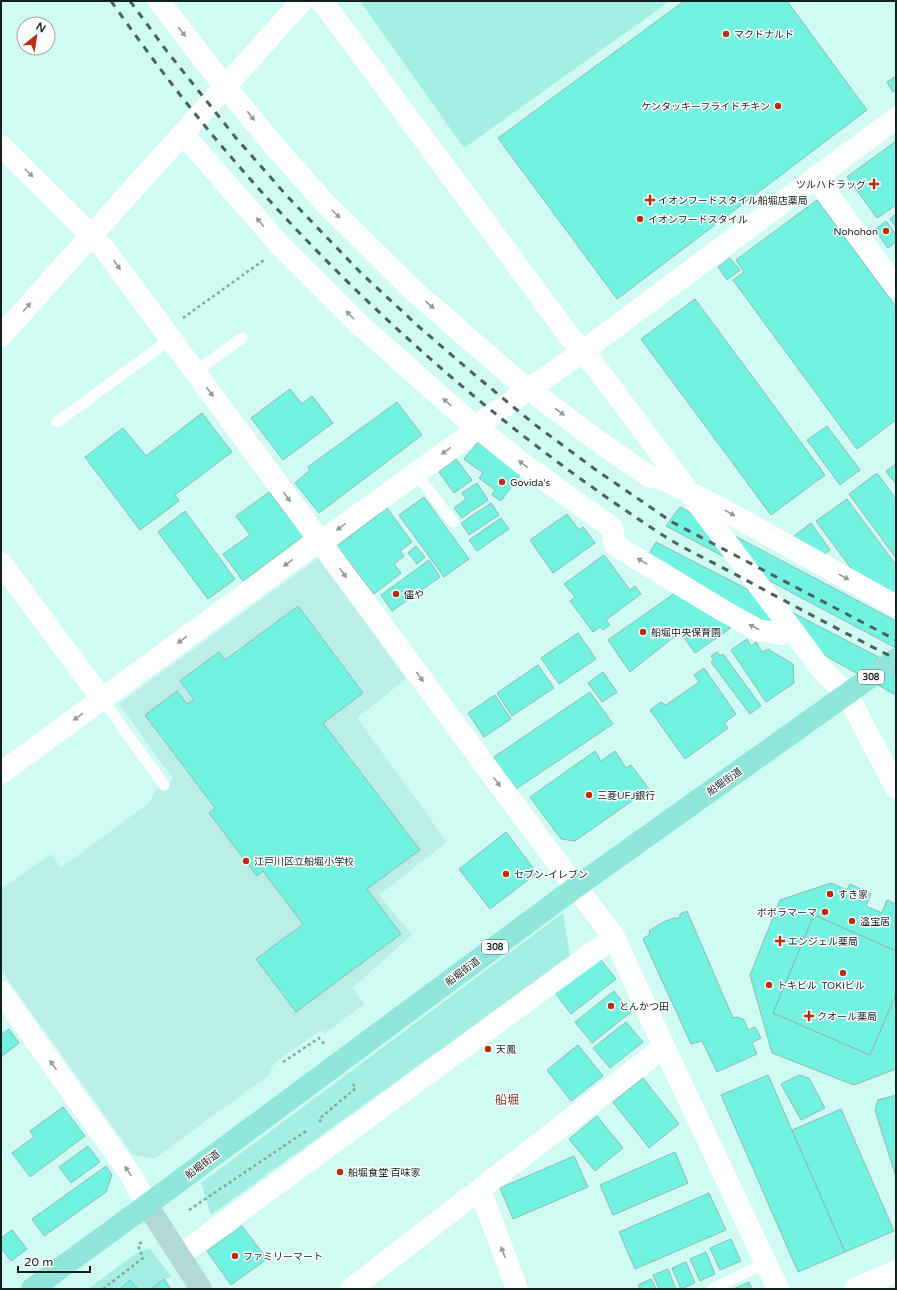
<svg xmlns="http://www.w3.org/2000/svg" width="897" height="1290" font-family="'Varela Round','Noto Sans JP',sans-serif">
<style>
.built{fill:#bbeee6}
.green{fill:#a5eee3}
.building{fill:#72f2e1;stroke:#91bab3}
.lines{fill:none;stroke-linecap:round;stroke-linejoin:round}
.path{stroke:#86a7a1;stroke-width:2.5;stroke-dasharray:3 3;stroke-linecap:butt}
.lane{stroke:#fff;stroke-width:11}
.street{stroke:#fff;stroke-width:22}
.secondary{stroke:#b3d9d5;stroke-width:22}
.primary{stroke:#91e6dc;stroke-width:22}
.rail{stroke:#49625d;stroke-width:3;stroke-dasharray:7 7;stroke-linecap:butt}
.oneway{fill:#939b99}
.poi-dot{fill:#b92f0b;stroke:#fff;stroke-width:1.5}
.labels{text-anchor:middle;stroke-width:3;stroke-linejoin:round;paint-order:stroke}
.shield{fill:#fff;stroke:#586361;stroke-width:1}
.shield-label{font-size:9px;font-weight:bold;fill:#10201d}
.poi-label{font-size:10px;fill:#10201d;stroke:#fff;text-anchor:start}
.street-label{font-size:10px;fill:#10201d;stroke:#fff}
.quarter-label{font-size:12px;fill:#7f3a2a;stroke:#fff}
</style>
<rect width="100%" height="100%" fill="#d0fbf3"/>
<!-- built -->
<path class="built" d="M318 558 406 679 357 718 447 842 379 895 412 935 352 988 364 1004 324 1034 321 1030 274 1063 269 1075 154 1159 133 1155 1 970V889L51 854 61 868 150 802 155 791 173 779 119 704Z"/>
<!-- green -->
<path class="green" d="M360 1H670L464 148Z
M563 913 570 956 211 1215 201 1183Z
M150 1249 171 1276 150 1289H88L141 1250Z"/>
<!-- building -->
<path class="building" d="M684 1H787L867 110 617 299 498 138Z
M896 76V90L893 92 887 82Z
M896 141V205L877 218 847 177Z
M817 200 896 307V420L857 449 733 280 744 272 736 260Z
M896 214V227L890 219Z
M886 221 896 235V242L888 248 875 230Z
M730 258 740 270 727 280 718 267Z
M695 299 825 475 771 515 641 339Z
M290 389 302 404 312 396 333 423 283 460 251 418Z
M397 402 422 435 319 513 295 483 310 470 308 467Z
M202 413 232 452 175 495 179 501 140 530 85 457 123 428 146 456Z
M827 426 860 470 840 485 807 440Z
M478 442 520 475 501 501 492 495 495 490 479 478 483 473 464 459Z
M456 459 472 480 454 493 439 472Z
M896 464V484L886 471Z
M877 473 896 499V558L849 494Z
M477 483 488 500 462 518 454 508 466 499 462 493Z
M269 492 303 536 243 581 223 554 250 535 236 516Z
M424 497 469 559 444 577 399 515Z
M847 499 896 565V600L859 579 816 521Z
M491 503 499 515 469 535 461 523Z
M680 507 896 621V648L666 526Z
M387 508 412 542 400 551 404 556 394 564 401 573 374 594 337 546Z
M185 511 235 579 208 599 158 532Z
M567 514 579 530 583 527 595 543 553 573 530 540Z
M501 518 509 529 477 551 469 540Z
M811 523 830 550 822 556 790 539Z
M656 542 896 666V695L647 557Z
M416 546 425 557 417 564 408 553Z
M604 555 630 590 635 586 641 594 606 620 610 625 603 630 600 627 593 632 570 601 575 597 564 584Z
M429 560 440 577 392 611 381 595Z
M675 593 732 627 695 653 680 632 630 672 608 640Z
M298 606 363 693 323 723 420 850 367 889 401 934 296 1012 256 959 303 924 263 871 257 876 209 813 215 808 145 715 177 691 187 704 194 700 180 681 219 652 225 660Z
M578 633 596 659 559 684 541 658Z
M747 639 751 646 756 642 762 652 768 649 793 664 794 683 766 702 731 650Z
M717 652 720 656 723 654 761 706 750 714 711 662 714 660 711 656Z
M538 665 554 688 512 716 497 693Z
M704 668 736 714 724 723 728 728 685 759 650 710 661 702 666 705 699 682 694 675Z
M603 672 617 692 602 702 588 683Z
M590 692 613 724 513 791 491 759Z
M495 695 511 719 484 737 468 713Z
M595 751 601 761 615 751 626 768 631 765 649 789 575 841 561 839 530 797Z
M506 832 537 873 490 909 459 869Z
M831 883 847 890 850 884 871 894 866 906 882 913 887 900 896 904V951L814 915 773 1013 870 1055 896 994V1069L854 1085 772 1053 750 975 780 900Z
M687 911 733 1018 738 1017 744 1020 748 1030 755 1027 761 1038 752 1043 757 1054 717 1072 702 1041 691 1044 643 939 650 934 649 931 663 922 674 918H680V914Z
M814 915 896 951V994L870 1055 773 1013Z
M597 955 616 979 571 1014 553 990Z
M614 991 631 1012 592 1043 575 1022Z
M626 1022 643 1042 610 1068 593 1048Z
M9 1029 19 1043 1 1057V1035Z
M578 1045 603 1076 571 1101 547 1070Z
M768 1075 845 1252 798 1272 721 1095Z
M799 1075 809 1078 825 1108 801 1120 781 1084Z
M643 1078 679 1124 649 1148 613 1102Z
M896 1095V1177L875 1110 878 1100Z
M63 1107 85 1136 30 1177 12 1153 34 1137 30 1131Z
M841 1109 894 1231 845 1252 792 1130Z
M597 1116 623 1148 595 1171 569 1139Z
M88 1146 100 1162 71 1183 59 1167Z
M675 1152 688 1183 613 1215 600 1185Z
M574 1156 588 1187 513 1219 500 1188Z
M106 1166 112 1175 106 1192 44 1236 32 1219Z
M709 1193 726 1230 635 1269 619 1232Z
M242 1226 267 1259 231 1285 207 1251Z
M12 1230 27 1249 11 1261 1 1248V1238Z
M731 1239 741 1261 720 1270 710 1248Z
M706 1252 715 1274 700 1281 690 1259Z
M686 1262 695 1283 681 1289 672 1268Z
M668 1269 676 1289H659L653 1275Z
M164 1279 171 1289H151Z
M651 1279 656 1289H640L638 1285Z
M130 1280 137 1288 136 1289H122L121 1288Z
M749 1282 752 1289H733Z"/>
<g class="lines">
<!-- path -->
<path class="path" d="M183 318 264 260
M283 1062 319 1038 325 1045
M321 1122 319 1119 356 1088 351 1082
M189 1210 306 1131
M103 1289 143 1258 138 1245 142 1242"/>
<!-- lane -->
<path class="lane" d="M195 372 242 338
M57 422 171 339
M416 473 453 522
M102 699 164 785
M712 1289 766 1263"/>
<!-- street -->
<path class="street" d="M159 1 211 69 276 148 323 201 413 290 515 379 538 396 598 441 650 477 661 478 724 510 896 606
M322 1 570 337 595 366 822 670 847 694 896 788
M183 134 279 244 361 326 464 417 523 464 612 528 615 545 722 610 758 630 781 634 790 628
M1 146 103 247 547 849 614 937 664 1047 778 1289
M816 178 896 287
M1 336 302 1
M1 563 102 699
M1 773 310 547 329 536 468 436 486 419 571 360 896 118
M1 992 131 1175 147 1205
M480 1190 517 1289
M180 1255 614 937
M351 1289 664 1047
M855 1289 896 1271"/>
<!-- secondary -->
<path class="secondary" d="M147 1205 201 1289"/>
<!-- primary -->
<path class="primary" d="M32 1289 147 1205 576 887 896 659"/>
<!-- rail -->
<path class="rail" d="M111 1C147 52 184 102 225 150 351 298 498 428 661 534 687 551 717 564 744 579 794 606 845 633 896 659
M130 1 166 50 236 138 287 196 361 273 418 326 476 376 534 424 596 470 672 522 896 640"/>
</g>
<!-- one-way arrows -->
<defs><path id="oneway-solid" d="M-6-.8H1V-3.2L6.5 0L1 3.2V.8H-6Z"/></defs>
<g class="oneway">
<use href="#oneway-solid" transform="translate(182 32) rotate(52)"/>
<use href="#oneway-solid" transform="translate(251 116) rotate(51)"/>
<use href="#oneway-solid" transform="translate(29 173) rotate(45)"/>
<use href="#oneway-solid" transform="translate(336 214) rotate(45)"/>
<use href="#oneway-solid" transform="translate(260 222) rotate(-131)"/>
<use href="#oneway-solid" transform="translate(117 265) rotate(54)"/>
<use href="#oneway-solid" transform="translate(430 305) rotate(41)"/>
<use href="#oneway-solid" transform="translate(27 307) rotate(-48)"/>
<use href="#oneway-solid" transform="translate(350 315) rotate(-134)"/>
<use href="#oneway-solid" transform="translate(210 392) rotate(54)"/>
<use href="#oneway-solid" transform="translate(447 402) rotate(-138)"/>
<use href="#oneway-solid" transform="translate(560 412) rotate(36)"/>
<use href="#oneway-solid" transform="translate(446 451) rotate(144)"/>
<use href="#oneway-solid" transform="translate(523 464) rotate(-142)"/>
<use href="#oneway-solid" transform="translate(287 497) rotate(54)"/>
<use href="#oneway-solid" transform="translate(730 513) rotate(29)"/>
<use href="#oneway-solid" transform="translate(341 527) rotate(144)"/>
<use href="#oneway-solid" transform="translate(642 561) rotate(-149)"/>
<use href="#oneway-solid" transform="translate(288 563) rotate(144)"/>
<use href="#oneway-solid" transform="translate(343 573) rotate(54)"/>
<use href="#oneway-solid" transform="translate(844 577) rotate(29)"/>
<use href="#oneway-solid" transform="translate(754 627) rotate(-153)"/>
<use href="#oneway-solid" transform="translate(182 640) rotate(144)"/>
<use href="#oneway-solid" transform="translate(420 677) rotate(54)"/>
<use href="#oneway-solid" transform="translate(78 717) rotate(144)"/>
<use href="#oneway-solid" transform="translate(497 782) rotate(54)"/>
<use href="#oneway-solid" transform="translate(53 1065) rotate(-125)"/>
<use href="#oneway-solid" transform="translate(128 1171) rotate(-124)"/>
<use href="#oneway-solid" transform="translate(503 1252) rotate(-111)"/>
</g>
<!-- markers -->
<g class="poi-dot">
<circle cx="726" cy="34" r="4"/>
<circle cx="778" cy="106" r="4"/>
<path d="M872 178h4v4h4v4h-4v4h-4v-4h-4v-4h4z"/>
<path d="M648 194h4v4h4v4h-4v4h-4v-4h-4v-4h4z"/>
<circle cx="640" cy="219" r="4"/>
<circle cx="886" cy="231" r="4"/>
<circle cx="502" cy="482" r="4"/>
<circle cx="396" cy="594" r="4"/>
<circle cx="643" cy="632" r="4"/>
<circle cx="589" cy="795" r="4"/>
<circle cx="246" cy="861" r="4"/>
<circle cx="506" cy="874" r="4"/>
<circle cx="830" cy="894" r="4"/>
<circle cx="825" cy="912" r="4"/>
<circle cx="852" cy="921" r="4"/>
<path d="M778 935h4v4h4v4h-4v4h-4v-4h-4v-4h4z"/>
<circle cx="843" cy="973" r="4"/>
<circle cx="769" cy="985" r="4"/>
<circle cx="611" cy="1006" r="4"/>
<path d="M807 1010h4v4h4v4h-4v4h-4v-4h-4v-4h4z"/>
<circle cx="488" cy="1049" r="4"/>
<circle cx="340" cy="1172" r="4"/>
<circle cx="235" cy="1256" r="4"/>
</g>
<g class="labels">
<!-- shield labels -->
<g class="shield">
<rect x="858" y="670" width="26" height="14" rx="3"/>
<rect x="482" y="940" width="26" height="14" rx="3"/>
</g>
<g class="shield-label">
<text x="871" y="680">308</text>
<text x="495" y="950">308</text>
</g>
<!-- poi labels -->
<g class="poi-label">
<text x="734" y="38">マクドナルド</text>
<text x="770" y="110" text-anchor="end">ケンタッキーフライドチキン</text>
<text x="866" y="188" text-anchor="end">ツルハドラッグ</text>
<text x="658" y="204">イオンフードスタイル船堀店薬局</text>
<text x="648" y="223">イオンフードスタイル</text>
<text x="878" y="235" text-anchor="end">Nohohon</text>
<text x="510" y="486">Govida's</text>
<text x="404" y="598">儘や</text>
<text x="651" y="636">船堀中央保育園</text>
<text x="597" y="799">三菱UFJ銀行</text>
<text x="254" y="865">江戸川区立船堀小学校</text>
<text x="514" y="878">セブン-イレブン</text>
<text x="838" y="898">すき家</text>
<text x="817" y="916" text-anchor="end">ポポラマーマ</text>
<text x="860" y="925">溢宝居</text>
<text x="788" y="945">エンジェル薬局</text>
<text x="777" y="989">トキビル</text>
<text x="843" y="989" text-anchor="middle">TOKIビル</text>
<text x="619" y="1010">とんかつ田</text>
<text x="817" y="1020">クオール薬局</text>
<text x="496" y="1053">天鳳</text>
<text x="348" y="1176">船堀食堂 百味家</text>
<text x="243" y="1260">ファミリーマート</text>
</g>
<!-- street labels -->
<g class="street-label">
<text transform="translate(724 781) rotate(-35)" y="4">船堀街道</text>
<text transform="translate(462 971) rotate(-37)" y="4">船堀街道</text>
<text transform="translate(202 1164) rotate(-37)" y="4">船堀街道</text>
</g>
<!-- quarter labels -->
<g class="quarter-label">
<text x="507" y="1104">船堀</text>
</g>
</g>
<!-- border -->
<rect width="897" height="1290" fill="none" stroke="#10201d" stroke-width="4"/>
<!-- north arrow -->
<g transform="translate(36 36) rotate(30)"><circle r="19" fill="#ffffff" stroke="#9fa6a5"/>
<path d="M0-3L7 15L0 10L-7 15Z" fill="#b92f0b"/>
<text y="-6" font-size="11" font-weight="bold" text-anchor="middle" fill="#10201d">N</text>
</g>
<!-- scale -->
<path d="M18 1266v6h72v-6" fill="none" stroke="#10201d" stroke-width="2"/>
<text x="24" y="1266" font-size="12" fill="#10201d" stroke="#ffffff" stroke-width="3" paint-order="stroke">20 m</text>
</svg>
